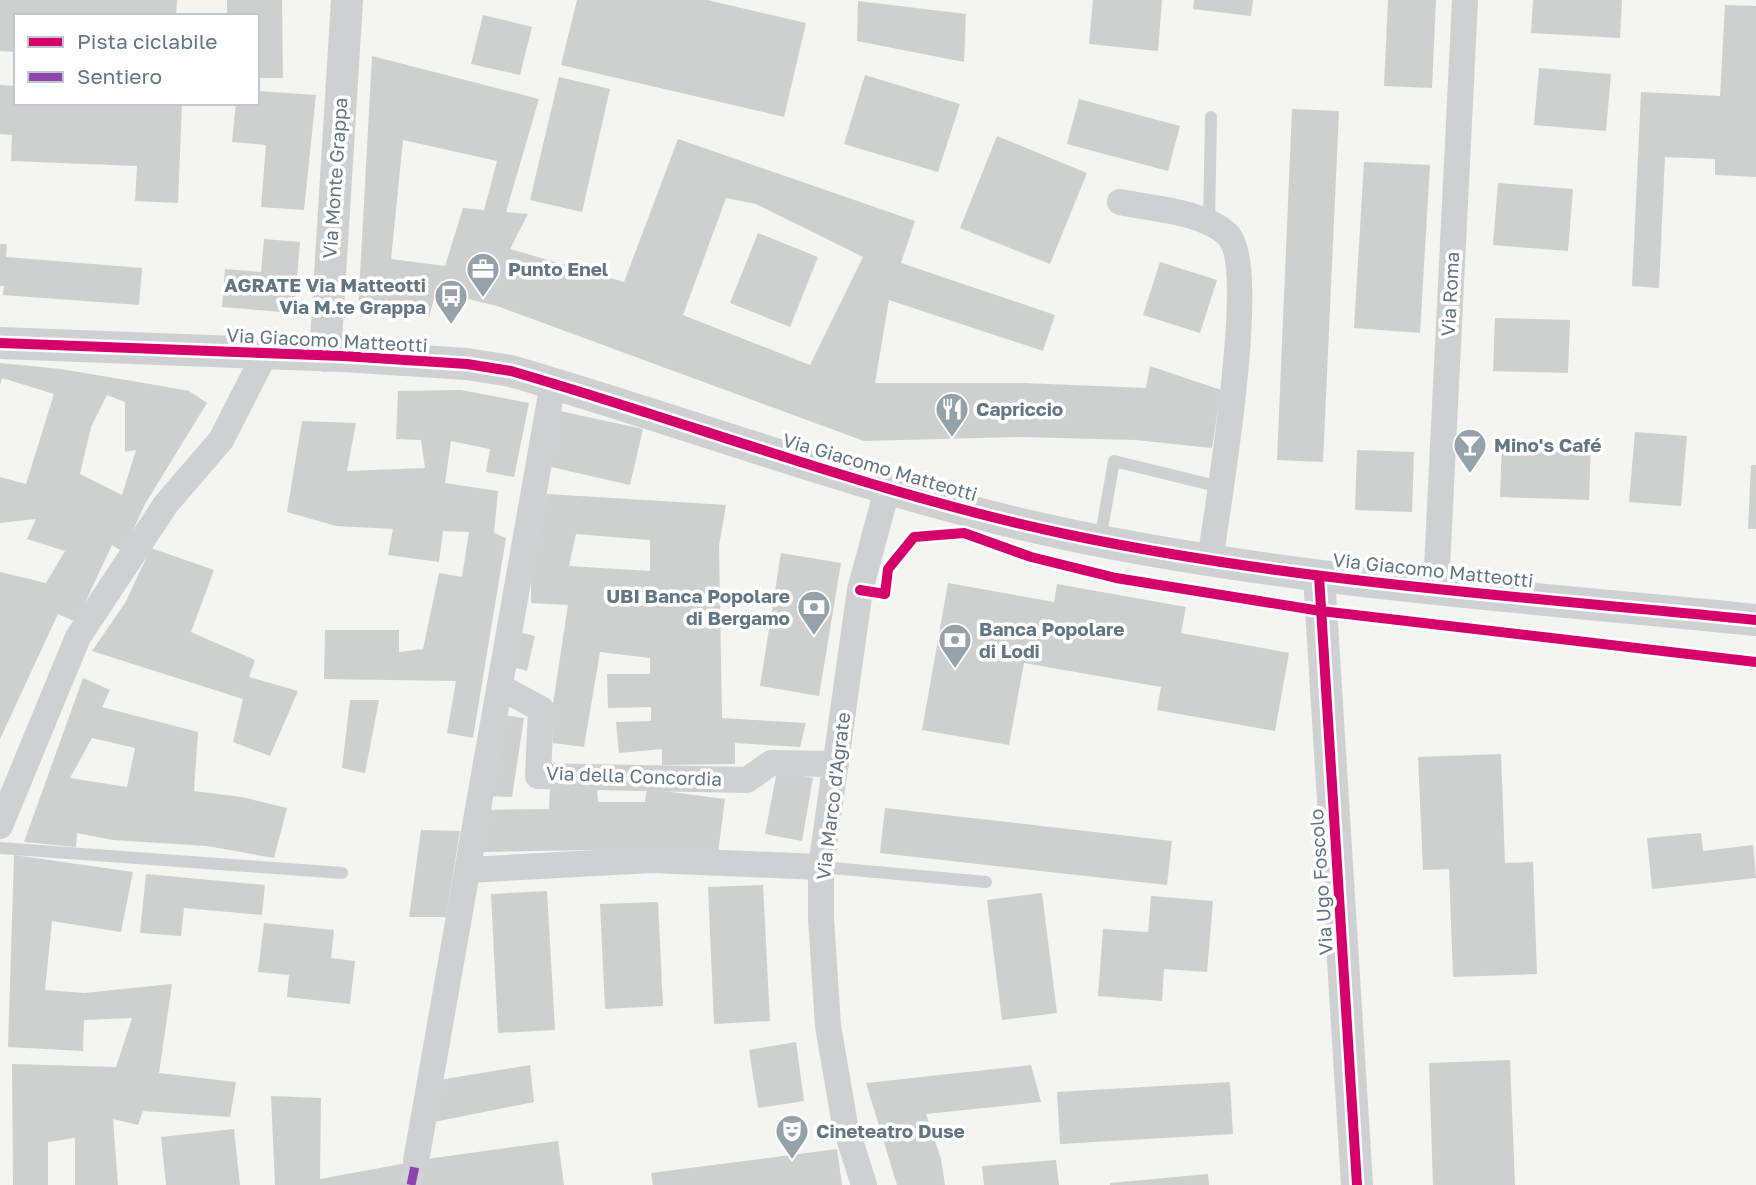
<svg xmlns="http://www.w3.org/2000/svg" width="1756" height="1185" font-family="'Golos Text',sans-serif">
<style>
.building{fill:#ced0cf;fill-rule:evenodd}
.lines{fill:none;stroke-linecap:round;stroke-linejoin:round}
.pedestrian-tunnel{stroke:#d0d4d6;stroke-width:19;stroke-dasharray:19 10;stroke-linecap:butt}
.service{stroke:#cfd0d1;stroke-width:12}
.minor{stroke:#cfd0d1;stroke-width:26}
.tertiary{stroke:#cfd0d1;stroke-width:32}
.quiet{stroke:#8e44ad;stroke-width:9;stroke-dasharray:18 9;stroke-linecap:butt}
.cycleway-casing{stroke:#fff;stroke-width:15}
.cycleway{stroke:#d6006c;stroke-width:10}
.labels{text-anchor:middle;stroke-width:7;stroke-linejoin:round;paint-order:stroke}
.street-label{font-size:19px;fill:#627684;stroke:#fff}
.poi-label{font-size:19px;font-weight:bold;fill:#627684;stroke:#fff;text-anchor:start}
</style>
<rect width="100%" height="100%" fill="#f4f4f1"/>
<!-- building -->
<path class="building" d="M0 0H177L176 16H16V52L0 51Z
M227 0H282L283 78H257V16H227Z
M577 0H707L806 23 784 117 561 65Z
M1093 0H1162L1158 51 1089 44Z
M1194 0H1253L1251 16 1193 9Z
M1388 0H1436L1432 88 1384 86Z
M1533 0H1622L1620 38 1531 33Z
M858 1 966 14 964 62 857 41Z
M1725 5 1756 6V177L1715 175V159L1665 157 1659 288 1632 286 1641 92 1720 96Z
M483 15 532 27 520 75 471 64Z
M372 56 539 99 506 212 528 214 510 249 624 282 678 139 915 221 901 263 1055 315 1043 351 889 300 875 383H1024L1146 388 1150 366 1221 390 1212 448 1135 440 1022 437 864 441 497 306 436 291 429 317 358 313ZM403 140 497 161 484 210 463 208 445 266 391 259ZM726 198 756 204 863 257 810 365 683 315Z
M1539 68 1611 74 1606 131 1534 125Z
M865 75 960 104 938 172 844 144Z
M559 77 610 89 582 212 530 200Z
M0 85 16 86V103H182L178 203 135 201 137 166 11 161 12 135 0 134Z
M257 91 316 95 304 210 261 207 266 145 232 142 236 103H257Z
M1079 99 1180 126 1168 171 1067 144Z
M1292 109 1339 111 1323 462 1277 460Z
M997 136 1087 173 1050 264 960 228Z
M1364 162 1430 165 1420 333 1354 328Z
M1498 183 1573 189 1568 251 1493 245Z
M758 233 818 257 790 327 730 303Z
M264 239 300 242 294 313 222 307 225 269 261 272Z
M0 244H7L6 257 142 268 139 305 3 295 4 286H0Z
M1160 262 1217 280 1200 333 1143 315Z
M1495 318 1570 320 1568 373 1493 371Z
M0 363 61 369 150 384 189 391 207 403 145 504 123 552 112 545 76 622 58 614 0 739V572L46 583 65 551 27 539 36 519 0 523V477L26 484 54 394 2 378 0 385ZM107 395 125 402V452L136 450 122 495 80 474 91 427Z
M461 390 529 403 514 477 486 472 490 449 451 441 445 483 498 491 494 533 506 538 473 738 447 733 456 681 324 679 325 630H399V652L423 649 439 573 462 577 469 532 443 531 439 562 388 555 393 529 336 526 287 512 302 421 356 423 347 471 425 468 421 440 396 439 398 391Z
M560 411 643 429 630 485 547 466Z
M1635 432 1687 436 1681 506 1629 502Z
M1502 440 1591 443 1589 500 1500 497Z
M1357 450 1414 452 1412 512 1355 510Z
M1751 465H1756V529H1748Z
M547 494 726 505 719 546 722 718 806 723 800 747 735 743V764L662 765V749L619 753 616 722 651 721V707L608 708 607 674H650V658L600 652 584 747 553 743V704L568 605 531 603V564ZM576 534 650 540V571L569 566Z
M151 548 214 570 191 632 255 660 249 677 298 691 270 756 233 742 243 699 92 651 125 603Z
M781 553 841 563 819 696 760 686Z
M948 583 1054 602 1057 584 1186 607 1181 633 1289 653 1275 731 1157 710 1161 687 1024 663 1009 745 922 730Z
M518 632 535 636 527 671 510 666Z
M83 678 110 690 102 707 198 732 194 791 242 797 287 808 274 858 207 846 113 840 77 833 76 847 24 842ZM92 738 135 748 127 787 70 778Z
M350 700H379L365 773 342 768Z
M503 715 524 718 512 797 487 796Z
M1501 754 1505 863 1533 862 1537 974 1453 977 1449 869 1423 870 1418 757Z
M777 771 813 778 802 841 765 834Z
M597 787 598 802H645L647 789 725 799 718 853 645 849 483 852 482 810 549 809 550 788Z
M885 808 1172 841 1167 885 880 853Z
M421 830 460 831 446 917H409Z
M1701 833 1703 851 1753 845 1756 878 1652 889 1647 838Z
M14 855 133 872 121 932 52 921 45 990 84 993 172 984 159 1073 236 1082 230 1117 143 1111 138 1125 113 1119 118 1185H75V1138L48 1142V1185H13L12 1064 116 1067 132 1018 84 1020 83 1051 8 1047Z
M146 874 265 885 262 915 184 908 181 936 140 933Z
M763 885 770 1021 714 1024 708 887Z
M547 891 555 1030 498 1033 491 894Z
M1042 893 1057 1013 1002 1020 987 900Z
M1151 896 1213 901 1207 972 1164 969 1162 1001 1098 996 1103 929 1148 932Z
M658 902 663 1006 605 1009 600 904Z
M264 923 334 930 331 958 355 961 350 1004 287 997 289 975 258 972Z
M796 1042 804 1101 758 1108 749 1050Z
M1510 1060 1515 1185H1433L1429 1063Z
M530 1065 534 1102 429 1123 433 1081Z
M1031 1065 1041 1102 926 1114 941 1159 945 1185H897L866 1083Z
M1230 1082 1233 1134 1060 1144 1057 1092Z
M271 1096 321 1098 320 1179 434 1158 558 1141 564 1185H275Z
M234 1129 240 1185H166L161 1137Z
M837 1149 842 1185H653L651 1173Z
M1056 1160 1059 1185H984L982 1166Z
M1208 1174 1209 1185H1110V1183Z"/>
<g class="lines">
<!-- pedestrian-tunnel -->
<path class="pedestrian-tunnel" d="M411 1185 416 1161"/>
<!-- service -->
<path class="service" d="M1209 222 1211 117
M1100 540 1114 461 1220 487
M0 848 342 873
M821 867 986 882"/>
<!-- minor -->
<path class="minor" d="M1120 202C1153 209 1201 211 1227 234 1260 264 1217 509 1210 561
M1436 588 1465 0
M500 687 541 709 538 776 747 780 771 763 836 764
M0 826 78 637 166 504 221 440 265 354
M468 870 651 860 821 867
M416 1161 553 383
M864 1185 845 1125 828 1026 821 918V867L860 590 887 490"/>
<!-- tertiary -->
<path class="tertiary" d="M0 343 343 356 467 364 511 371C697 425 879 495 1070 535 1296 582 1527 597 1756 620
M325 356 347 0
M1319 576 1357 1185"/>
<!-- quiet -->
<path class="quiet" d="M411 1185 416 1161"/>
<defs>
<path id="cycleway" d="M0 343 343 356 467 364 511 371C697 425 879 495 1070 535 1296 582 1527 597 1756 620
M1319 576 1357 1185
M860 590 885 594 888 569 914 537 964 533 1031 557 1116 578 1321 611 1756 662"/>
</defs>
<!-- cycleway casing -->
<use href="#cycleway" class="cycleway-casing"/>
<!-- cycleway -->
<use href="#cycleway" class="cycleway"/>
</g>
<!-- icons -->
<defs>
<symbol id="office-pin" viewBox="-11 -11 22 30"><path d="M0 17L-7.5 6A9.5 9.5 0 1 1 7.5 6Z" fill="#95a2aa" stroke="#fff"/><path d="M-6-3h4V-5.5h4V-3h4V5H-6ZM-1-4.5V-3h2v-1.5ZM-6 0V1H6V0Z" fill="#fff"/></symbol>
<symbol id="bus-pin" viewBox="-11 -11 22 30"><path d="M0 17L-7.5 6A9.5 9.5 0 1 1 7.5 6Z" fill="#95a2aa" stroke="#fff"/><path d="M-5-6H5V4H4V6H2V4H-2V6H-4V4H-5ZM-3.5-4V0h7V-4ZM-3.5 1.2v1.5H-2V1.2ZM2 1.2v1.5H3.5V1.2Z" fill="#fff"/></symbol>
<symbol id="restaurant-pin" viewBox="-11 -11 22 30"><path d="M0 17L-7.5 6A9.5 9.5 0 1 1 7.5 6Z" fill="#95a2aa" stroke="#fff"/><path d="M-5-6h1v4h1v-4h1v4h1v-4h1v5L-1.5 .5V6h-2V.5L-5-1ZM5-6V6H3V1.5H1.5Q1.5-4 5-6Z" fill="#fff"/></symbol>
<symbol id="bar-pin" viewBox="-11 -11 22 30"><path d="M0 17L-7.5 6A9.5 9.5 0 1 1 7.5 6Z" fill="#95a2aa" stroke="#fff"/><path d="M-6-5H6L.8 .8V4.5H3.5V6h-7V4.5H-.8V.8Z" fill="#fff"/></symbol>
<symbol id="bank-pin" viewBox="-11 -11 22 30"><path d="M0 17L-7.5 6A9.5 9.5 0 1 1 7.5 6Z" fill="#95a2aa" stroke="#fff"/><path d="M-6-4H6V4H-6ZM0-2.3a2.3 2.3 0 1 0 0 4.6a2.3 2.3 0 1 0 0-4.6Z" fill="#fff"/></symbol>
<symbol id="theatre-pin" viewBox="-11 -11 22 30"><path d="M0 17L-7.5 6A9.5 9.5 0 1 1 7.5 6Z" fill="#95a2aa" stroke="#fff"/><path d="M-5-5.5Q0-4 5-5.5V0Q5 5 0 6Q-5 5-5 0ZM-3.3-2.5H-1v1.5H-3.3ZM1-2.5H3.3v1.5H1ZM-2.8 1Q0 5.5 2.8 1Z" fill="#fff"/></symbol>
</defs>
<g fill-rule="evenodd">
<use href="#office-pin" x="464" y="250" width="38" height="52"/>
<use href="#bus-pin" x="432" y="277" width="38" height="52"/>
<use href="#restaurant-pin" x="933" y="390" width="38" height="52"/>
<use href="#bar-pin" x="1451" y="426" width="38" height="52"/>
<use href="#bank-pin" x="795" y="588" width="38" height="52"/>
<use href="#bank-pin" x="936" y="621" width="38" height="52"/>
<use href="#theatre-pin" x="773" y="1112" width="38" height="52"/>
</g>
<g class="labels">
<!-- street labels -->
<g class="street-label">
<text transform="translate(335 178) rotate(-86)" y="7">Via Monte Grappa</text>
<text transform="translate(1450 294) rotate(-87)" y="7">Via Roma</text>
<text transform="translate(327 340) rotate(3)" y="7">Via Giacomo Matteotti</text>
<text transform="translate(880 467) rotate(16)" y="7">Via Giacomo Matteotti</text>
<text transform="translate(1433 570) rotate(6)" y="7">Via Giacomo Matteotti</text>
<text transform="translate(634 776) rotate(2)" y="7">Via della Concordia</text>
<text transform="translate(833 796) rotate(-83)" y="7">Via Marco d'Agrate</text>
<text transform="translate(1321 882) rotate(-94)" y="7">Via Ugo Foscolo</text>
</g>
<!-- poi labels -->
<g class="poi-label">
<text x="508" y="276">Punto Enel</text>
<text x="426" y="292" text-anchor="end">AGRATE Via Matteotti<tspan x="426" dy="22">Via M.te Grappa</tspan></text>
<text x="976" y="416">Capriccio</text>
<text x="1494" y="452">Mino's Café</text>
<text x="790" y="603" text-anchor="end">UBI Banca Popolare<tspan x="790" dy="22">di Bergamo</tspan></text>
<text x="979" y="636">Banca Popolare<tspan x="979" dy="22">di Lodi</tspan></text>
<text x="816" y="1138">Cineteatro Duse</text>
</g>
</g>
<!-- legend -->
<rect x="14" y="14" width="245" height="91" fill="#ffffff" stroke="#c0c8ce" stroke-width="2"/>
<rect x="28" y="37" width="35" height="10" fill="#d6006c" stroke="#c0c8ce" stroke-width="2"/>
<text x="77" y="49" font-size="21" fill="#627684">Pista ciclabile</text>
<rect x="28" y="72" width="35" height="10" fill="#8e44ad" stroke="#c0c8ce" stroke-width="2"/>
<text x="77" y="84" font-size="21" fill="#627684">Sentiero</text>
</svg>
